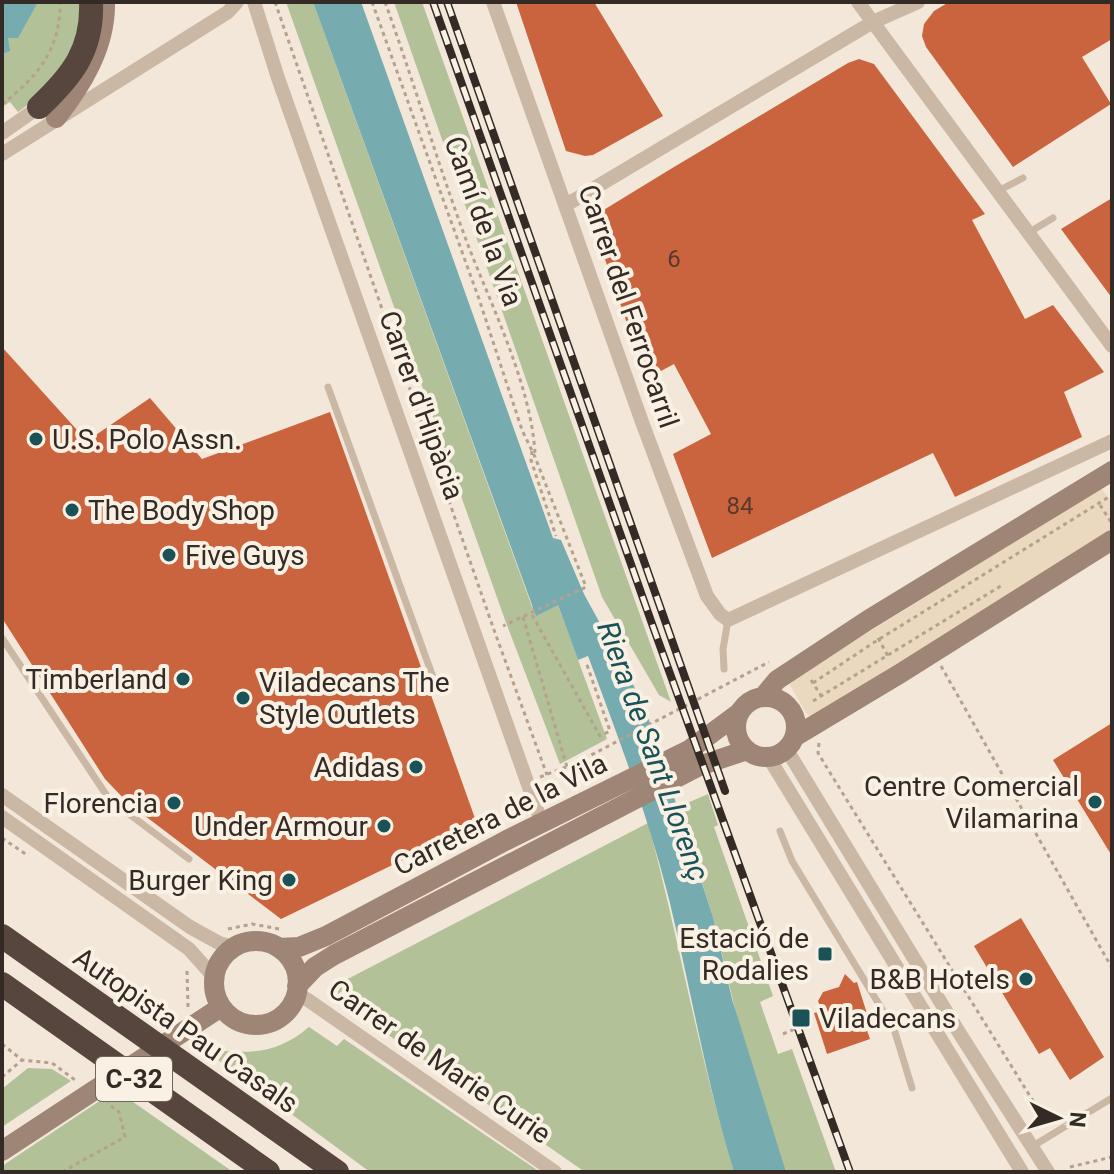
<svg xmlns="http://www.w3.org/2000/svg" width="1114" height="1174" font-family="Roboto,sans-serif">
<style>
.green{fill:#b2c198}
.plaza{fill:#ebd9bf}
.water{fill:#76acb0}
.building{fill:#ca643e}
.lines{fill:none;stroke-linecap:round;stroke-linejoin:round}
.path{stroke:#b6a18e;stroke-width:3;stroke-dasharray:4 4;stroke-linecap:butt}
.lane{stroke:#cab7a4;stroke-width:7}
.street{stroke:#cab7a4;stroke-width:14}
.secondary{stroke:#9e8575;stroke-width:20}
.highway{stroke:#57463d;stroke-width:24}
.rail-casing{stroke:#352b26;stroke-width:8}
.rail{stroke:#faf1e5;stroke-width:5;stroke-dasharray:15;stroke-linecap:butt}
.poi-dot{fill:#1a5258;stroke:#faf1e5;stroke-width:3}
.labels{text-anchor:middle;stroke-width:8;stroke-linejoin:round;paint-order:stroke}
.number-label{font-size:24px;fill:#5a392c}
.shield{fill:#faf1e5;stroke:#70665f;stroke-width:2}
.shield-label{font-size:26px;font-weight:bold;fill:#352b26}
.street-label{font-size:28px;fill:#352b26;stroke:#faf1e5}
.poi-label{font-size:28px;fill:#352b26;stroke:#faf1e5;text-anchor:end}
.water-label{font-size:30px;font-style:italic;fill:#1a5258;stroke:#faf1e5}
</style>
<rect width="100%" height="100%" fill="#f2e7d8"/>
<!-- green -->
<path class="green" d="M2 2H83L79 38 45 92 18 112 10 102 2 107Z
M286 2H313L532 607 555 597 607 739 560 764 505 620Z
M394 2H422L671 702 659 695 602 597Z
M708 794 718 825 714 827 773 996 760 1002 778 1054 792 1049 836 1172H774L713 917 678 807Z
M648 823C679 939 699 1057 734 1172H585L338 1000V984Z
M309 1027 337 1046 344 1039 540 1172H370L218 1060 224 1051C258 1054 282 1050 309 1027Z
M28 1068 52 1069 71 1081 2 1127V1089Z
M116 1090 233 1172H2V1166Z"/>
<!-- plaza -->
<path class="plaza" d="M1101 488 1112 502V533L811 718 806 713 790 685 795 678Z"/>
<!-- water -->
<path class="water" d="M2 2H38L18 38H8L10 51 2 54Z
M313 2H361L553 538 561 540 584 594 632 682 649 720 713 917 732 999 786 1172H734C706 1082 691 990 669 899 648 816 618 736 588 656L578 660 558 605 536 616Z"/>
<!-- building -->
<path class="building" d="M516 2H594L663 116 593 155 585 156 566 151Z
M949 2H1112V39L1082 57 1111 104 1013 167 926 47 922 36 924 24 934 11Z
M859 59 874 64 985 214 972 220 1025 319 1053 305 1104 372 1064 392 1082 437 955 497 933 453 712 558 673 454 711 434 674 364 646 379 595 230 596 221 602 211 669 170 848 63Z
M1112 198V298L1061 229Z
M2 347 87 441 150 398 202 459 330 412 477 824 281 919 128 803 105 779 2 618Z
M1112 723V856L1053 760Z
M1021 918 1104 1057 1070 1080 1050 1048 1039 1054 974 946Z
M845 974 854 983 857 982 870 1023 865 1025 870 1039 827 1054 814 1013 822 1011 818 1001 823 992 839 987Z"/>
<g class="lines">
<!-- path -->
<path class="path" d="M275 2 494 630 547 775
M372 2 479 299 522 430 535 457 586 587 503 626
M385 2C414 82 438 165 468 245 492 307 531 386 535 453
M2 104C38 77 61 48 60 2
M532 451 531 460 556 536
M1100 505 1111 522
M532 615 600 736 610 731 586 662
M523 617 567 767
M878 638 888 656
M941 666 1112 968
M811 680 822 697
M813 683 873 643 1112 495
M813 701 1004 584
M819 743 818 753 832 776 1046 1122
M540 777 574 764 769 662
M2 838 27 855
M228 929 252 924 279 929
M187 971 188 1007
M783 1034 800 1027
M2 1044 22 1060 52 1063 75 1080
M2 1077 22 1060
M1070 1167 1112 1157
M62 1172 125 1137 119 1112 107 1103"/>
<!-- lane -->
<path class="lane" d="M998 191 1023 178
M1028 233 1053 218
M328 387 438 691
M2 638 109 799 189 859
M724 669 723 649 728 620
M780 831 792 861 894 1029 912 1088
M1033 1146 1112 1098"/>
<!-- street -->
<path class="street" d="M254 2 278 78 542 824
M493 2 642 422 707 596 720 614 728 620 1112 441
M858 2 1112 346
M2 133 39 107
M2 154 228 12 237 2
M566 205 873 22 918 2
M787 750 960 1034 1048 1172
M769 758 1022 1172
M2 795 190 927 219 943 233 947
M2 817 189 949 214 977
M296 994 308 1000 555 1172"/>
<!-- secondary -->
<path class="secondary" d="M56 118C82 85 106 46 105 2
M736 727a30 30 0 1 1 60 0a30 30 0 1 1-60 0Z
M763 697 777 680 868 620 1112 471
M796 736 901 673 1112 540
M214 983a42 42 0 1 1 84 0a42 42 0 1 1-84 0Z
M279 948 299 947 326 936 505 841 689 750 739 713
M297 986 315 967 334 955 699 766 747 750
M2 1151 221 1007"/>
<!-- highway -->
<path class="highway" d="M39 107C72 76 93 50 91 2
M2 936 337 1172
M2 984 268 1172"/>
<defs>
<path id="rail" d="M433 2 651 621 850 1172
M447 2 725 791"/>
</defs>
<!-- rail casing -->
<use href="#rail" class="rail-casing"/>
<!-- rail -->
<use href="#rail" class="rail"/>
</g>
<!-- markers -->
<g class="poi-dot">
<circle cx="36" cy="439" r="8"/>
<circle cx="72" cy="510" r="8"/>
<circle cx="169" cy="555" r="8"/>
<circle cx="183" cy="679" r="8"/>
<circle cx="243" cy="698" r="8"/>
<circle cx="416" cy="767" r="8"/>
<circle cx="1095" cy="802" r="8"/>
<circle cx="174" cy="803" r="8"/>
<circle cx="384" cy="826" r="8"/>
<circle cx="289" cy="880" r="8"/>
<rect x="817" y="946" width="16" height="16" rx="4"/>
<circle cx="1026" cy="979" r="8"/>
<rect x="791" y="1008" width="20" height="20" rx="4"/>
</g>
<g class="labels">
<!-- number labels -->
<g class="number-label">
<text x="674" y="267">6</text>
<text x="740" y="514">84</text>
</g>
<!-- shield labels -->
<rect class="shield" x="96" y="1057" width="76" height="44" rx="6"/>
<g class="shield-label">
<text x="134" y="1088">C-32</text>
</g>
<!-- street labels -->
<g class="street-label">
<text transform="translate(484 221) rotate(70)" y="10">Camí de la Via</text>
<text transform="translate(629 306) rotate(71)" y="10">Carrer del Ferrocarril</text>
<text transform="translate(422 405) rotate(70)" y="10">Carrer d'Hipàcia</text>
<text transform="translate(500 814) rotate(-27)" y="10">Carretera de la Vila</text>
<text transform="translate(186 1030) rotate(35)" y="10">Autopista Pau Casals</text>
<text transform="translate(440 1061) rotate(35)" y="10">Carrer de Marie Curie</text>
</g>
<!-- poi labels -->
<g class="poi-label">
<text x="52" y="449" text-anchor="start">U.S. Polo Assn.</text>
<text x="88" y="520" text-anchor="start">The Body Shop</text>
<text x="185" y="565" text-anchor="start">Five Guys</text>
<text x="167" y="689">Timberland</text>
<text x="259" y="692" text-anchor="start">Viladecans The<tspan x="259" dy="32">Style Outlets</tspan></text>
<text x="400" y="777">Adidas</text>
<text x="1079" y="796">Centre Comercial<tspan x="1079" dy="32">Vilamarina</tspan></text>
<text x="158" y="813">Florencia</text>
<text x="368" y="836">Under Armour</text>
<text x="273" y="890">Burger King</text>
<text x="809" y="948">Estació de<tspan x="809" dy="32">Rodalies</tspan></text>
<text x="1010" y="989">B&amp;B Hotels</text>
<text x="819" y="1028" text-anchor="start">Viladecans</text>
</g>
<!-- water labels -->
<g class="water-label">
<text transform="translate(653 751) rotate(70)" y="10">Riera de Sant Llorenç</text>
</g>
</g>
<!-- border -->
<rect width="1114" height="1174" fill="none" stroke="#352b26" stroke-width="8"/>
<!-- north arrow -->
<g transform="translate(1058 1118) rotate(95)" stroke="#faf1e5" stroke-width="6" paint-order="stroke">
<path d="M0-6L14 30L0 20L-14 30Z" fill="#352b26"/>
<text y="-12" font-size="22" font-weight="bold" text-anchor="middle" fill="#352b26">N</text>
</g>
</svg>
